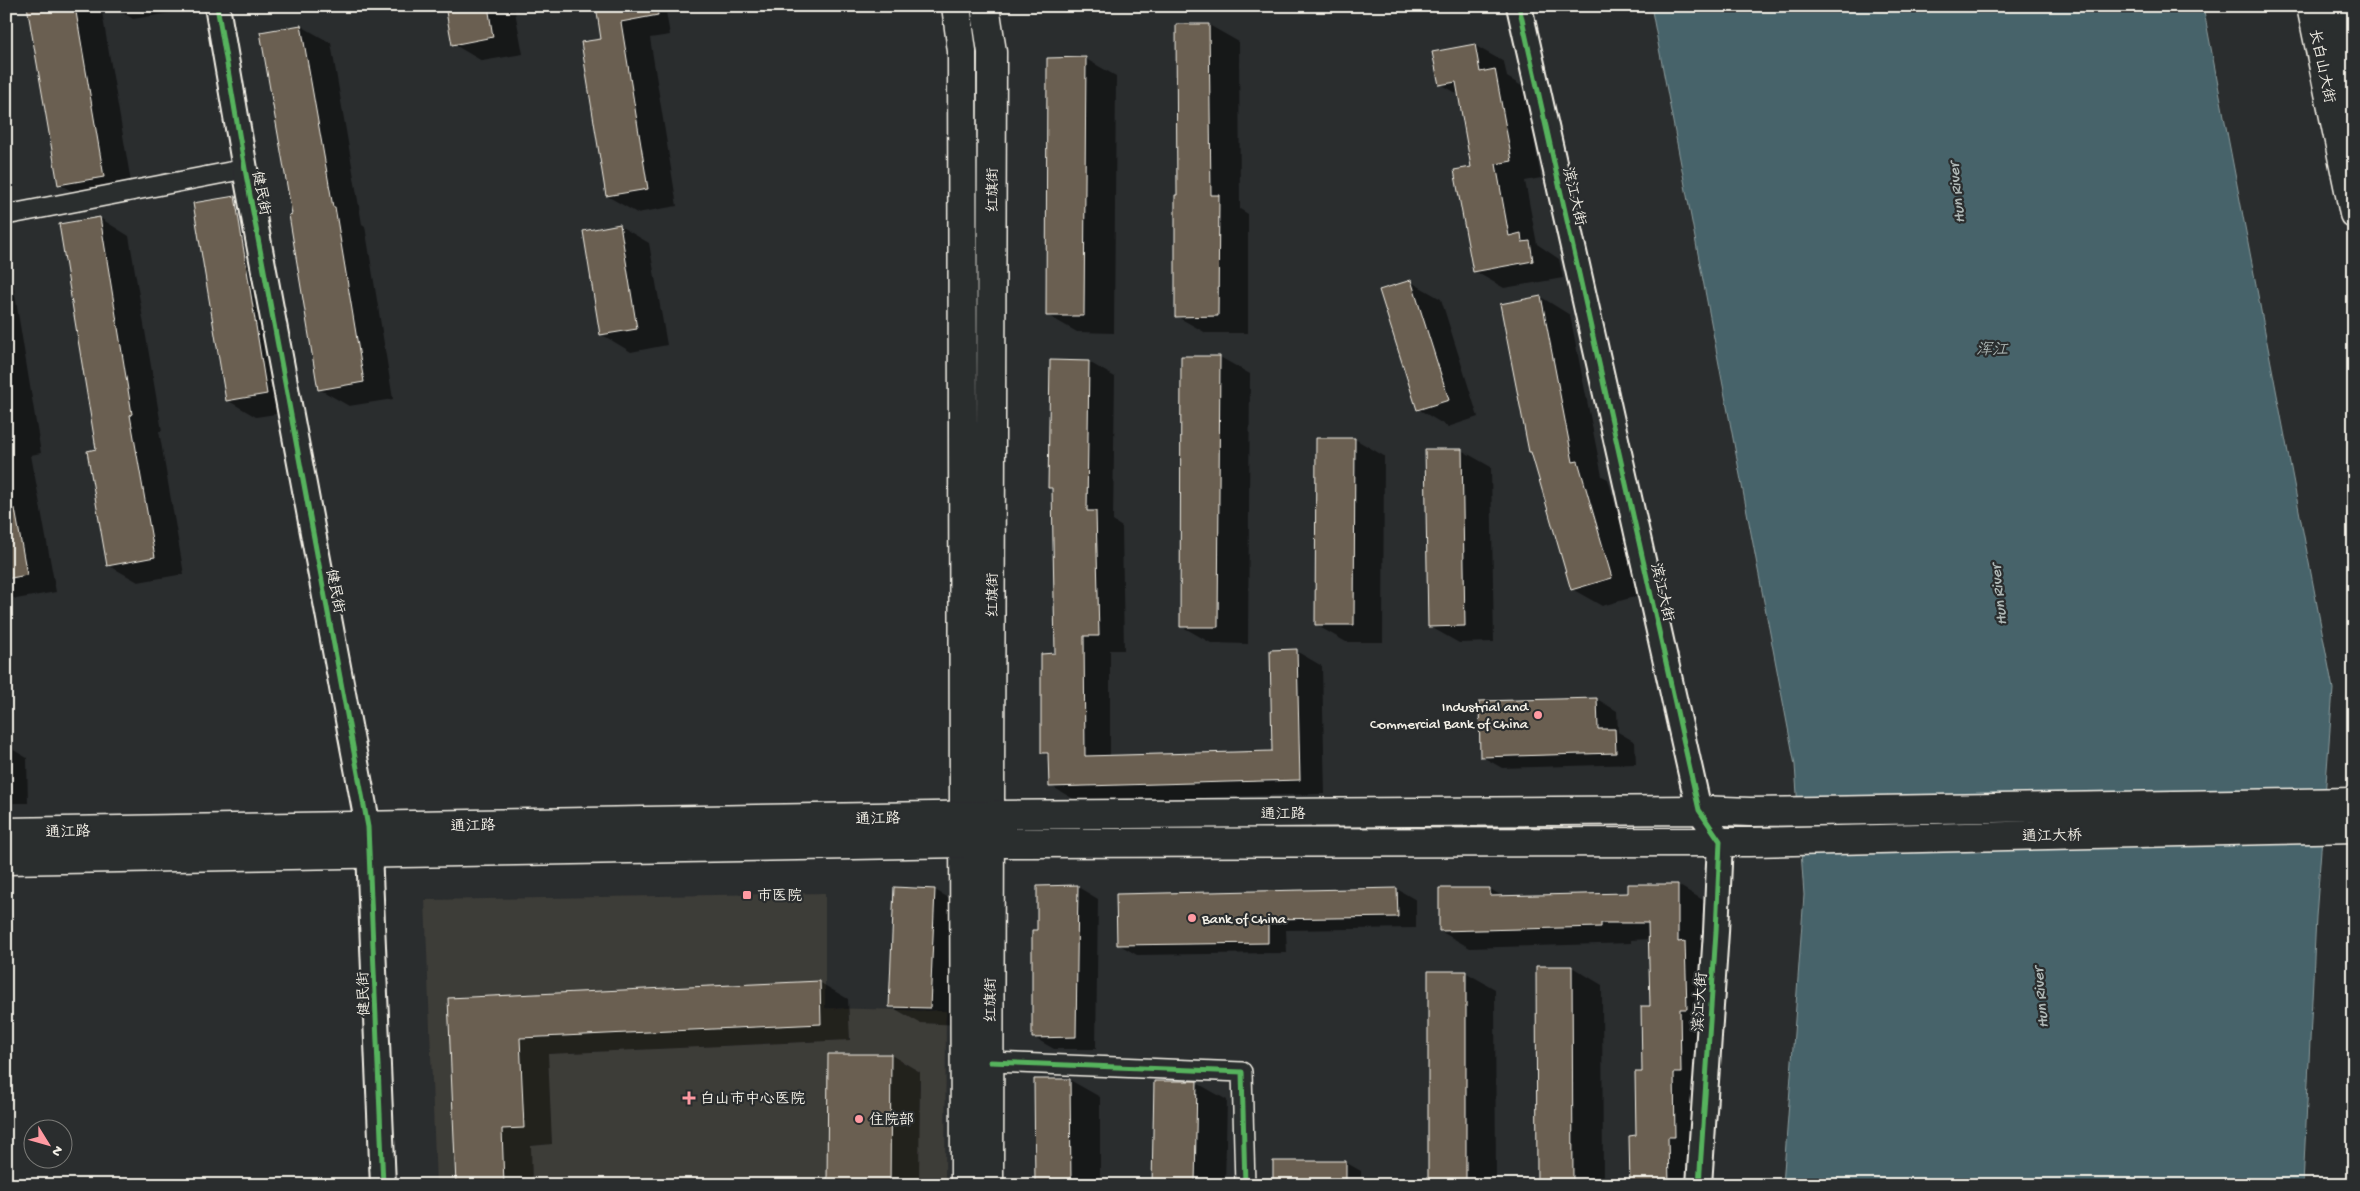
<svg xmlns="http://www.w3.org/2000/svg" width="2360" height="1191" font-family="'Gochi Hand','LXGW WenKai TC',sans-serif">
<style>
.built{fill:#3d3c38}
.water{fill:#47636b;stroke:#8c9c9d}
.shadow{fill:#0007}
.building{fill:#6a5f51;stroke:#f4f1e8}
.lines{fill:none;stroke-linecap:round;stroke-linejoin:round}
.minor-casing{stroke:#f4f1e8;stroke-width:22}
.tertiary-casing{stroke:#f4f1e8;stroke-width:28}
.secondary-casing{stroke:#f4f1e8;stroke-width:31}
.primary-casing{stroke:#f4f1e8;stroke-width:31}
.minor{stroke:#2a2d2e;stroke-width:19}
.tertiary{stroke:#2a2d2e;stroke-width:24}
.secondary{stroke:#2a2d2e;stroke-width:28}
.primary{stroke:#2a2d2e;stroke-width:28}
.cycleway-casing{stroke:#2a2d2e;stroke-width:8}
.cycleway{stroke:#56b35d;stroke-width:5}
.poi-dot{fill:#ff9aa2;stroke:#2a2d2e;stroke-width:2}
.labels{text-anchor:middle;stroke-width:4.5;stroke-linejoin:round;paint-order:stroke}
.street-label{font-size:15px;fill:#f4f1e8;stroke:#2a2d2e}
.poi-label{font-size:15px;fill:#f4f1e8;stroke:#2a2d2e;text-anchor:start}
.water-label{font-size:16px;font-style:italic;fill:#afb8b6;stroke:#2a2d2e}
</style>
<rect width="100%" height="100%" fill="#2a2d2e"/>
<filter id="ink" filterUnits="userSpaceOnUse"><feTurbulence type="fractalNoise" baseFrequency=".02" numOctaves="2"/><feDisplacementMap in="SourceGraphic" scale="10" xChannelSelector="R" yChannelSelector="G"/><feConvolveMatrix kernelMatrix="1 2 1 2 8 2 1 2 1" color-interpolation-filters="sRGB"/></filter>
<g filter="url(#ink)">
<!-- built -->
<path class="built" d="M825 893V1008L946 1011 945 1185H436L425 900Z"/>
<!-- water -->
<path class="water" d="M1651 6H2203L2333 689 2316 917 2303 1185H1783L1804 895 1795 765Z"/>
<!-- shadow -->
<path class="shadow" d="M28 6H101L133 194 89 201 59 184Z
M117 6H188L189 10 133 19 118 10Z
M446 6H514L523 54 482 61 453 44Z
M597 6H665L670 35 650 38 677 206 637 213 607 196 602 40Z
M1209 25 1239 42 1240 209 1248 214V333H1206L1176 316 1179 196Z
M301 26 331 43 362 224 365 226 393 399 349 406 319 389 293 215Z
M1474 45 1504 62 1507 77 1525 88 1541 178 1525 181 1537 244 1559 259 1563 278 1504 288 1474 271 1473 168 1460 96 1440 84Z
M1048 59H1086L1116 76 1114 333 1077 332 1047 315Z
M234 198 264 215 296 411 256 417 227 400Z
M100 218 129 236 162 431H159L184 574 138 582 108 565 97 450Z
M620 226 649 243 667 345 631 352 601 334Z
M6 256 9 258 41 453 31 455 56 592 16 599 6 594Z
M1411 282 1441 299 1478 417 1448 427 1418 409Z
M1541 297 1570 315 1602 476 1608 479 1641 595 1602 606 1572 589 1533 453 1530 452Z
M1220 357 1250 374 1248 644 1211 643 1181 626Z
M1089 362 1115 377 1113 521 1122 527 1124 650H1110V756L1274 752 1296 651 1322 666 1325 794 1077 801 1051 786 1050 757 1043 753 1056 655 1054 490 1049 488Z
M1355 439 1384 456 1383 642H1346L1316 625Z
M1461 450 1491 467 1494 642 1459 643 1429 626Z
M1597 699 1617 711 1618 732 1635 742 1636 764 1502 768 1481 756Z
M7 746 27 758 28 803H6Z
M1678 885 1708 903 1698 1185H1631L1651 1007 1649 939 1631 940V943L1470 948 1440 931 1490 889 1504 897 1629 894V886Z
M1078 887 1098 899 1096 1049H1054L1033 1037 1038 931Z
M1397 889 1416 900V928L1286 930 1287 953 1137 955 1118 944 1117 895Z
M935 890 965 907 960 1025 920 1023 890 1006Z
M1572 967 1602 985 1603 1185H1538L1537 968Z
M1465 972 1495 989 1496 1185H1429Z
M819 982 848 999 850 1040 548 1054 552 1144 531 1146 532 1185H457L449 999Z
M891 1055 920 1072 919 1185H828Z
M1070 1080 1100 1097V1185H1036Z
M1156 1082 1197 1083 1227 1100 1225 1185H1153Z
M1345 1162 1361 1171V1185H1275Z"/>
<!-- building -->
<path class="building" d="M27 6H75L104 177 58 185Z
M445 6H488L493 37 452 45Z
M596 6H657L658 15 621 22 648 189 606 196 581 42 601 39Z
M1176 24H1209L1211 195H1219L1218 316 1175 317V195H1177Z
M301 25 333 207H335L364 382 318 390 289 215 292 214 260 32Z
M1475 44 1480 72 1495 69 1512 161 1496 164 1509 236 1521 233 1522 242 1530 241 1533 261 1473 272 1454 170 1471 167 1456 82 1439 85 1432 52Z
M1086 57 1084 316H1046L1047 58Z
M235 196 267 394 226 401 193 203Z
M100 217 132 414 130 415 155 557 107 566 87 451 96 449 59 224Z
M620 224 637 329 600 335 583 231Z
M1411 280 1449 400 1417 410 1379 290Z
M1541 296 1573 462 1578 461 1612 578 1571 590 1531 452H1529L1500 304Z
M1181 356H1220L1218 627H1180Z
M1050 360 1089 361 1087 511H1096L1099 636H1084L1085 756 1272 751 1270 650 1297 649 1300 780 1049 787 1048 753H1041V654L1055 653 1052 488H1048Z
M1316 438H1355L1354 625H1315Z
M1425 449H1462L1465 626 1428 627Z
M15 509 27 575 6 579V510Z
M1597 698 1598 729H1615L1616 753 1480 757 1479 701Z
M1628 884H1678V942L1685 941 1687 1009H1680L1681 1073H1674L1675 1137H1668L1669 1185H1630L1629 1136 1636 1135 1635 1072H1642L1641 1006H1650L1648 923H1601V927L1439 931V888H1490V896L1628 893Z
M1078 885 1076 1037 1032 1038V930H1037V886Z
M894 887 935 889 930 1008 889 1007Z
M1397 888 1398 917 1268 919V943L1117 945 1116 894Z
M1536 966H1572L1573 1185H1537Z
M1428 971H1466V1185H1428Z
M820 981 821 1024 520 1038 524 1128 502 1129 504 1185H456L448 998Z
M828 1054H891L890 1185H827Z
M1034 1079H1070L1071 1185H1035Z
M1154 1081H1197L1195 1185H1152Z
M1273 1161H1346V1185H1273Z"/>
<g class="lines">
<defs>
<path id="minor" d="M6 215 245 169
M990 1062 1242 1072 1245 1185"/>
<path id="tertiary" d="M217 6 245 169 368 827 383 1185
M1519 6 1699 810 1720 841 1716 932 1699 1185"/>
<path id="secondary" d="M956 6 962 51 965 1185
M985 6 992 52 989 1185"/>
<path id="primary" d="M2311 6 2354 214
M2332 6 2354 111
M6 832 991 815 1699 810 1750 812 2354 802
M6 860 964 843 1750 842 2354 828"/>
</defs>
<!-- minor casing -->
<use href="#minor" class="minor-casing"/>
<!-- tertiary casing -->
<use href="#tertiary" class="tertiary-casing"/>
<!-- secondary casing -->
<use href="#secondary" class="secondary-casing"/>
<!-- primary casing -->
<use href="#primary" class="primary-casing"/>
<!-- minor -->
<use href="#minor" class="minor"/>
<!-- tertiary -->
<use href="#tertiary" class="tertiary"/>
<!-- secondary -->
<use href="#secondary" class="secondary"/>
<!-- primary -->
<use href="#primary" class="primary"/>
<defs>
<path id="cycleway" d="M217 6 245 169 368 827 383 1185
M1519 6 1699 810 1720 841 1716 932 1699 1185
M990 1062 1242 1072 1245 1185"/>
</defs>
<!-- cycleway casing -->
<use href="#cycleway" class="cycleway-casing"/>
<!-- cycleway -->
<use href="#cycleway" class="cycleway"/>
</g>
</g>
<!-- markers -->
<g class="poi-dot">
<circle cx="1538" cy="715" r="5"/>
<rect x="742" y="890" width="10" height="10" rx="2.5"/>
<circle cx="1192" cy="918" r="5"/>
<path d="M686.5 1090.5h5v5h5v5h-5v5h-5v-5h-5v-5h5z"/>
<circle cx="859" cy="1119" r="5"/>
</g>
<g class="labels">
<!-- street labels -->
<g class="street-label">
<text transform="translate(2323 66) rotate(78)" y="5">长白山大街</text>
<text transform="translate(992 190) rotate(-90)" y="5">红旗街</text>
<text transform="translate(262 193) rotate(79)" y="5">健民街</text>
<text transform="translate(1575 196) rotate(77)" y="5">滨江大街</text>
<text transform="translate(336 591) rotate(79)" y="5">健民街</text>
<text transform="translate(1663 592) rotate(77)" y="5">滨江大街</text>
<text transform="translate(992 595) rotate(-90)" y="5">红旗街</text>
<text x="1283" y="818">通江路</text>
<text transform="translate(878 818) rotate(-1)" y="5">通江路</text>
<text transform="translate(473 825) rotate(-1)" y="5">通江路</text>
<text transform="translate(68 831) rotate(-1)" y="5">通江路</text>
<text transform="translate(2052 835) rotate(-1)" y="5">通江大桥</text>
<text transform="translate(363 994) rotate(-92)" y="5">健民街</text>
<text transform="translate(990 1000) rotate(-90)" y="5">红旗街</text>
<text transform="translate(1699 1002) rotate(-86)" y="5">滨江大街</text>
</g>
<!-- poi labels -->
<g class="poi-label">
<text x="1528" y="711" text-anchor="end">Industrial and<tspan x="1528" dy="17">Commercial Bank of China</tspan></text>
<text x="757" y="900">市医院</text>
<text x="1202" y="923">Bank of China</text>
<text x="700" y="1103">白山市中心医院</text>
<text x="869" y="1124">住院部</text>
</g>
<!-- water labels -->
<g class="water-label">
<text transform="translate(1955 193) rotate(-96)" y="6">Hun River</text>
<text x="1992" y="354">浑江</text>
<text transform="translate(1997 595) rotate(-96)" y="6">Hun River</text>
<text transform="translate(2039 998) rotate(-95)" y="6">Hun River</text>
</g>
</g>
<!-- margin -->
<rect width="2360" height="1191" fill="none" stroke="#2a2d2e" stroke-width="25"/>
<rect x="12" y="12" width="2335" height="1166" fill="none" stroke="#f4f1e8" stroke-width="2" filter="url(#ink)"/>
<!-- north arrow -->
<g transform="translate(48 1144) rotate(127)"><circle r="24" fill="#2a2d2e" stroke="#7b7b78"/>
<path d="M0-4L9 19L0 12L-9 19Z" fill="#ff9aa2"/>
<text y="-8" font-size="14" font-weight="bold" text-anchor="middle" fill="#f4f1e8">N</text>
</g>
</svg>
